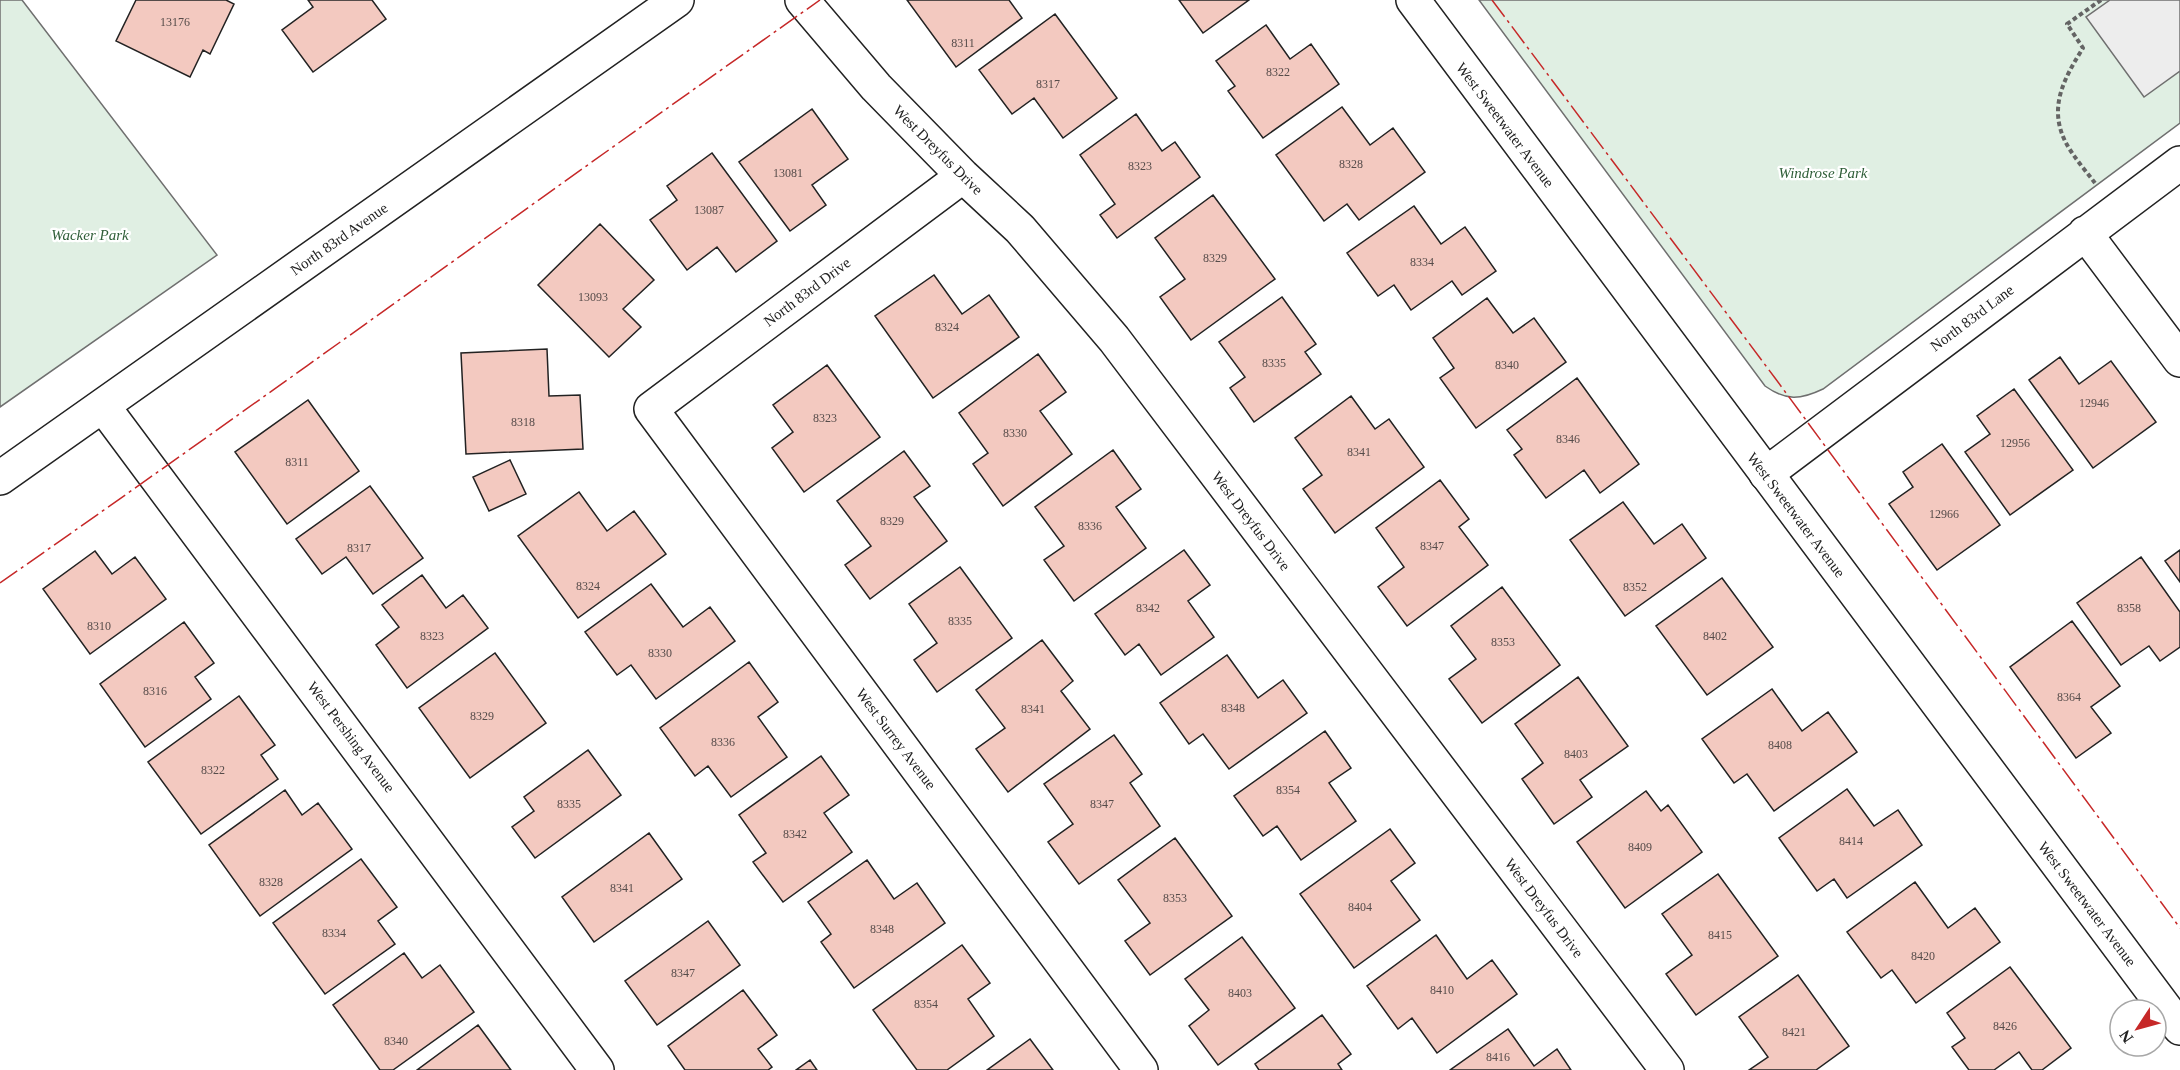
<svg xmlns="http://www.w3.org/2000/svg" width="2180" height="1070" font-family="Georgia,serif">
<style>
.green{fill:#e0efe3;stroke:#6f6f6f;stroke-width:1.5}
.parking{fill:#ededed;stroke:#6f6f6f;stroke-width:1.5}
.building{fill:#f3c9c0;stroke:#222;stroke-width:1.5}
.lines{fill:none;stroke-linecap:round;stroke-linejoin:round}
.minor-casing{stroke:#222;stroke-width:36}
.tertiary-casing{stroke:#222;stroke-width:36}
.primary-casing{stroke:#222;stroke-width:36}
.path{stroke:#646464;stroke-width:4;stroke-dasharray:4.5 3;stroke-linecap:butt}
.minor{stroke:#fff;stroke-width:33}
.tertiary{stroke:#fff;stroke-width:33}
.primary{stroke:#fff;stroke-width:33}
.power{stroke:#c62828;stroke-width:1.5;stroke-dasharray:21 4.5 3 4.5;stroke-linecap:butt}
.labels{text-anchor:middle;stroke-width:4.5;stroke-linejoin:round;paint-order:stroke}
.number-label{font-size:12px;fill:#564c4a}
.street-label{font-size:15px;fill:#222;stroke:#fff}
.park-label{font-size:15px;font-style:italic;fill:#2f5e38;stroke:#fff}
</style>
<rect width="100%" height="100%" fill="#fff"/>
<!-- green -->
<path class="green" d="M0 0H22L217 255 0 407Z
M1479 0H2180V123L1823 389C1800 400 1786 401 1765 386Z"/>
<!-- parking -->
<path class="parking" d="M2110 0H2180V71L2144 97 2086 17Z"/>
<!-- building -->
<path class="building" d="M136 0H226L234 4 210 54 203 50 190 77 116 41Z
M308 0H372L386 19 313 72 282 30 313 7Z
M907 0H1009L1022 18 956 67Z
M1179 0H1249L1203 33Z
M1055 14 1117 98 1063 138 1034 98 1012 114 979 70Z
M1266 25 1290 59 1311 44 1339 84 1263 138 1228 91 1235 86 1216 61Z
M1342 107 1370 145 1393 128 1425 172 1359 220 1347 204 1324 221 1276 155Z
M812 109 848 159 812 185 826 205 790 231 739 162Z
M1136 114 1162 151 1175 142 1200 177 1117 238 1100 215 1115 204 1080 155Z
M712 153 777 241 736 272 717 247 687 270 650 220 677 200 667 186Z
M1213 195 1275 279 1191 340 1160 297 1185 279 1155 238Z
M1414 206 1441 244 1465 227 1496 271 1462 295 1452 281 1411 310 1394 285 1378 296 1347 253Z
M600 224 654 280 623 309 641 327 609 357 538 285Z
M934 275 962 314 989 295 1019 337 933 398 875 316Z
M1282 297 1316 344 1305 352 1321 374 1254 422 1230 388 1245 377 1219 342Z
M1487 298 1513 333 1534 318 1566 362 1476 428 1440 378 1454 368 1433 338Z
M547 349 549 396 580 395 583 449 466 454 461 353Z
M1038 354 1066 392 1040 411 1072 454 1003 506 973 464 988 453 959 413Z
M2060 357 2079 384 2111 361 2156 422 2093 468 2029 380Z
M827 365 880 437 804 492 772 448 793 432 773 405Z
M1577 378 1639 464 1600 493 1584 470 1546 498 1514 455 1522 449 1507 430Z
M2014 389 2073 470 2010 515 1965 452 1990 434 1977 416Z
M1351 396 1375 429 1389 419 1424 467 1335 533 1303 489 1322 475 1295 438Z
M308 400 359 471 287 524 235 452Z
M1942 444 2000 525 1937 570 1889 504 1913 487 1903 472Z
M1113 450 1141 489 1116 507 1146 548 1074 601 1044 560 1064 546 1035 507Z
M904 451 930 486 914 497 947 541 870 599 845 565 871 546 837 501Z
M510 460 526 494 489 511 473 477Z
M1440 480 1469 519 1459 527 1488 565 1407 626 1378 587 1404 567 1376 528Z
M370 486 423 558 373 594 346 557 322 574 296 539Z
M579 492 607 531 634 511 666 554 578 618 518 536Z
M1623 502 1654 544 1682 524 1706 558 1625 616 1570 540Z
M1184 550 1210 585 1188 601 1214 637 1161 675 1139 644 1125 655 1095 614Z
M2180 550V582L2165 561Z
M95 551 112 574 135 557 166 599 90 654 43 589Z
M2141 557 2180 612V647L2160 661 2149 646 2121 665 2077 603Z
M960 567 1012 638 937 692 914 660 937 643 909 604Z
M422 575 446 608 463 595 488 628 407 688 376 645 399 627 382 605Z
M1722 578 1773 647 1707 695 1656 626Z
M651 584 683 627 710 607 735 641 656 699 631 665 617 675 585 632Z
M1502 587 1560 665 1482 723 1449 679 1476 659 1451 626Z
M2072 621 2120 686 2091 707 2111 733 2076 758 2010 667Z
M184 622 214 663 195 677 211 699 145 747 100 684Z
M1042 640 1073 681 1061 691 1090 729 1008 792 976 749 1005 728 976 690Z
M495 653 546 723 470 778 419 708Z
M1227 655 1258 698 1283 680 1307 713 1229 769 1203 734 1189 744 1160 703Z
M749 662 778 702 758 717 787 757 731 797 708 766 695 776 660 728Z
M1578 677 1628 746 1580 780 1592 797 1554 824 1522 779 1543 763 1515 724Z
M1772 689 1802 731 1828 712 1857 752 1774 811 1747 774 1734 783 1702 739Z
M239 696 275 745 261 755 278 779 201 834 148 762Z
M1325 731 1351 768 1329 783 1356 821 1301 860 1277 826 1263 836 1234 796Z
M1114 735 1142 774 1130 783 1160 826 1079 884 1048 842 1073 824 1044 784Z
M588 750 621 795 535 858 512 827 534 811 524 797Z
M821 756 849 795 824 813 852 852 783 902 753 862 766 853 739 815Z
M1847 789 1874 826 1898 810 1922 845 1847 898 1834 879 1817 891 1779 838Z
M285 790 302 815 318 803 352 849 260 916 209 845Z
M1646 791 1661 811 1668 805 1702 852 1625 908 1577 842Z
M1390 829 1415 863 1391 881 1420 920 1354 968 1300 894Z
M649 833 682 879 594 942 562 897Z
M1175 838 1232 916 1150 975 1125 941 1150 923 1118 880Z
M361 859 397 907 378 921 395 944 325 994 273 923Z
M867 860 894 899 917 883 945 923 854 988 821 942 831 934 808 902Z
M1718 874 1778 956 1696 1015 1666 974 1692 955 1662 914Z
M1915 882 1948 928 1975 908 2000 942 1916 1003 1892 970 1881 978 1847 932Z
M708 921 740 965 657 1025 625 981Z
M1436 935 1467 979 1492 960 1517 994 1437 1053 1412 1018 1398 1029 1367 986Z
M1242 937 1295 1008 1218 1065 1189 1026 1209 1010 1185 979Z
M962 945 990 983 968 999 994 1036 947 1070H917L873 1010Z
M404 953 422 978 440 965 474 1012 393 1070H380L333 1005Z
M2010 967 2071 1048 2042 1070H2032L2019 1052 1994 1070H1969L1952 1047 1965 1038 1947 1013Z
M1798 975 1849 1046 1816 1070H1749L1768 1057 1739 1017Z
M743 990 777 1035 758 1049 772 1067 768 1070H685L668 1046Z
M1322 1015 1351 1054 1338 1064 1342 1070H1259L1255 1064Z
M478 1025 511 1070H417Z
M1508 1029 1534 1066 1557 1049 1571 1070H1450Z
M1030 1039 1053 1070H987Z
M810 1060 817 1070H796Z"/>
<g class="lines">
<defs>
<path id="minor" d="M802 0 876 87 963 176 1020 229 1114 339 1667 1070
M963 176 651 409 1141 1070
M2085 233 2180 360
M103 406 597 1070
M1766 474 2180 163"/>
<path id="tertiary" d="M1413 0 2180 1028"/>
<path id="primary" d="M0 478 677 0"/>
</defs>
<!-- minor casing -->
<use href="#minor" class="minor-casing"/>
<!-- tertiary casing -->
<use href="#tertiary" class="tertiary-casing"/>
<!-- primary casing -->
<use href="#primary" class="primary-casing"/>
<!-- path -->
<path class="path" d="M2095 183C2085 170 2072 155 2065 141 2048 106 2065 77 2083 48L2067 24 2101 0"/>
<!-- minor -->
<use href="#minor" class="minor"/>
<!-- tertiary -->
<use href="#tertiary" class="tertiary"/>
<!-- primary -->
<use href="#primary" class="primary"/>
<!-- power -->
<path class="power" d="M1492 0 1775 378 2180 928
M0 583C275 391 546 193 820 0"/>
</g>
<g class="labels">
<!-- number labels -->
<g class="number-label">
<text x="175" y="26">13176</text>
<text x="963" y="47">8311</text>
<text x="1278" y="76">8322</text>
<text x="1048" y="88">8317</text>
<text x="1351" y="168">8328</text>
<text x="1140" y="170">8323</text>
<text x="788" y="177">13081</text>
<text x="709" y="214">13087</text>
<text x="1215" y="262">8329</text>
<text x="1422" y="266">8334</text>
<text x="593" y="301">13093</text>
<text x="947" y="331">8324</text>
<text x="1274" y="367">8335</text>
<text x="1507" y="369">8340</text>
<text x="2094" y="407">12946</text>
<text x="825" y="422">8323</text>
<text x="523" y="426">8318</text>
<text x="1015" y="437">8330</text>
<text x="1568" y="443">8346</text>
<text x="2015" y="447">12956</text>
<text x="1359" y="456">8341</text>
<text x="297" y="466">8311</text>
<text x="1944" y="518">12966</text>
<text x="892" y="525">8329</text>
<text x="1090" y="530">8336</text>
<text x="1432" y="550">8347</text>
<text x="359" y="552">8317</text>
<text x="588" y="590">8324</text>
<text x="1635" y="591">8352</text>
<text x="1148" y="612">8342</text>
<text x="2129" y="612">8358</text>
<text x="960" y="625">8335</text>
<text x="99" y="630">8310</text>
<text x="432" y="640">8323</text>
<text x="1715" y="640">8402</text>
<text x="1503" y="646">8353</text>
<text x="660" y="657">8330</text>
<text x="155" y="695">8316</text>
<text x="2069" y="701">8364</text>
<text x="1233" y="712">8348</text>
<text x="1033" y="713">8341</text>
<text x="482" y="720">8329</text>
<text x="723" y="746">8336</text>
<text x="1780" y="749">8408</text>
<text x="1576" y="758">8403</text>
<text x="213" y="774">8322</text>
<text x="1288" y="794">8354</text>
<text x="569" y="808">8335</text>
<text x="1102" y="808">8347</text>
<text x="795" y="838">8342</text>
<text x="1851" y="845">8414</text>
<text x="1640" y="851">8409</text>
<text x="271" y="886">8328</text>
<text x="622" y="892">8341</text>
<text x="1175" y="902">8353</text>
<text x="1360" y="911">8404</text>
<text x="882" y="933">8348</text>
<text x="334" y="937">8334</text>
<text x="1720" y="939">8415</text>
<text x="1923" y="960">8420</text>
<text x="683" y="977">8347</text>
<text x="1442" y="994">8410</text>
<text x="1240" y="997">8403</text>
<text x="926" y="1008">8354</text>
<text x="2005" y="1030">8426</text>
<text x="1794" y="1036">8421</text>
<text x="396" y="1045">8340</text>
<text x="1498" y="1061">8416</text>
</g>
<!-- street labels -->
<g class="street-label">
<text transform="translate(1505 125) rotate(53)" y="5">West Sweetwater Avenue</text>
<text transform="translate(938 150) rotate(45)" y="5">West Dreyfus Drive</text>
<text transform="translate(339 239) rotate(-35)" y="5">North 83rd Avenue</text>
<text transform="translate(807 292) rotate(-37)" y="5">North 83rd Drive</text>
<text transform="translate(1972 318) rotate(-37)" y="5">North 83rd Lane</text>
<text transform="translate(1796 515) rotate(53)" y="5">West Sweetwater Avenue</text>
<text transform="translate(1251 521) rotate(53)" y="5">West Dreyfus Drive</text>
<text transform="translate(351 737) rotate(53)" y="5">West Pershing Avenue</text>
<text transform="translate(896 739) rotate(53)" y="5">West Surrey Avenue</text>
<text transform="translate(2087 904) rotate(53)" y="5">West Sweetwater Avenue</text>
<text transform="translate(1544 908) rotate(53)" y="5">West Dreyfus Drive</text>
</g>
<!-- park labels -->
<g class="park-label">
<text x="1823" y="178">Windrose Park</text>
<text x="90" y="240">Wacker Park</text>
</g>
</g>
<!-- north arrow -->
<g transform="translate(2138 1028) rotate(234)"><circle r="28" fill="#ffffff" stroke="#a7a7a7" stroke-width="1.5"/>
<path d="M0-4.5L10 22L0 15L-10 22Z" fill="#c62828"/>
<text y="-9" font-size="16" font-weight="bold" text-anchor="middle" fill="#222222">N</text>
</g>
</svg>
